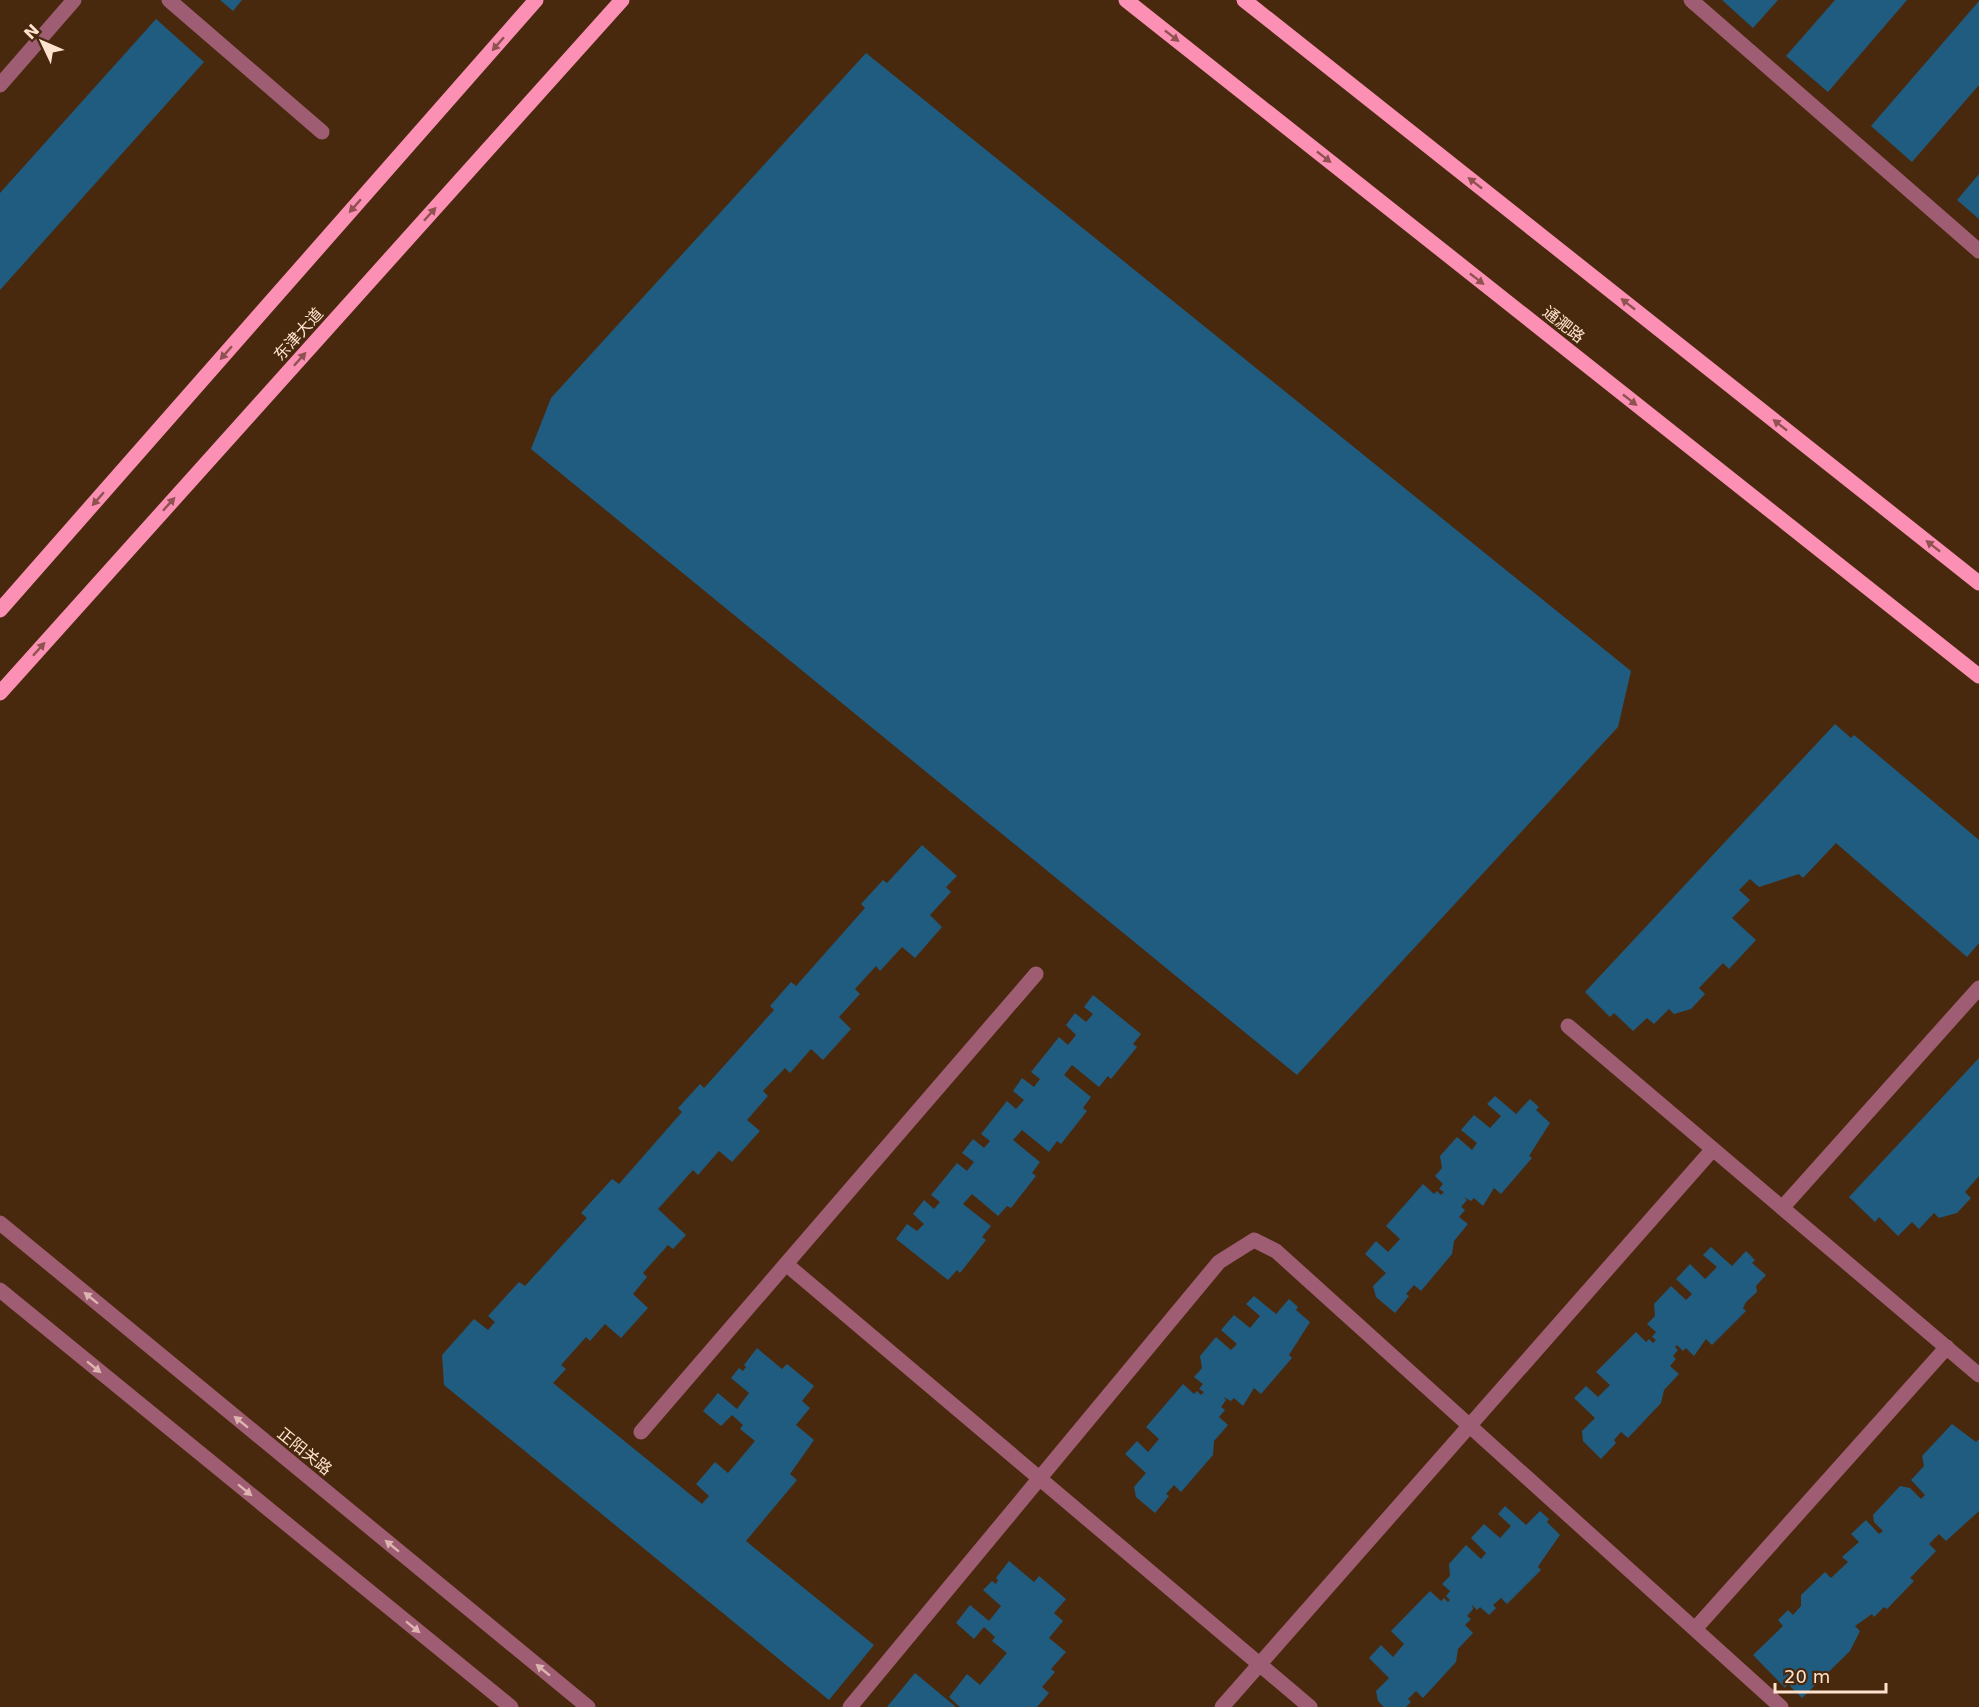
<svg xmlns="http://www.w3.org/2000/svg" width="1979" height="1707" font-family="'DejaVu Sans','Noto Sans SC',sans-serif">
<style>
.building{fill:#205c80}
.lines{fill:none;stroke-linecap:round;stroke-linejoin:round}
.minor{stroke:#9f5d73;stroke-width:15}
.major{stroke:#fc90b4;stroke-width:15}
.oneway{fill:#905250}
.oneway2{fill:#ddb4af}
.labels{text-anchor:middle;stroke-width:4.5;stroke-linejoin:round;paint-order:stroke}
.street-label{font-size:16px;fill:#ffe3cf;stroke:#48290d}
</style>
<rect width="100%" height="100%" fill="#48290d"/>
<!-- building -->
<path class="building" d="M220 0H242L233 11Z
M1722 0H1778L1753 28Z
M1835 0H1907L1828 92 1786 56Z
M1979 1V85L1912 162 1871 126Z
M156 19 204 62 0 290V193Z
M866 53 1631 671 1618 727 1297 1075 531 449 551 398Z
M1979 174V219L1957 200Z
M1835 724 1851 738 1854 735 1979 840V943L1967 957 1836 843 1803 878 1799 874 1759 887 1750 879 1739 890 1750 900 1732 918 1756 940 1729 969 1723 963 1699 988 1705 994 1691 1009 1674 1014 1669 1009 1654 1024 1647 1018 1633 1031 1614 1013 1610 1017 1585 992Z
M922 845 957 876 946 887 951 892 930 915 942 927 915 958 902 947 880 971 876 966 855 989 860 994 839 1017 851 1029 823 1060 811 1049 790 1073 785 1068 763 1091 768 1096 747 1120 760 1131 732 1162 719 1151 698 1175 693 1170 658 1209 686 1235 673 1249 668 1245 643 1273 647 1277 633 1294 648 1308 621 1338 605 1324 590 1341 586 1337 561 1365 566 1369 553 1383 702 1504 709 1496 696 1484 715 1462 728 1473 755 1441 740 1429 743 1425 732 1415 721 1426 703 1411 718 1393 737 1409 749 1393 731 1378 739 1368 743 1371 746 1367 744 1365 757 1348 782 1369 787 1364 814 1386 802 1401 810 1408 796 1425 814 1440 790 1474 797 1480 746 1541 874 1645 829 1700 444 1385 442 1355 474 1319 488 1330 495 1322 488 1316 519 1282 525 1286 587 1218 581 1213 612 1179 619 1184 682 1112 678 1108 700 1084 704 1088 774 1010 770 1006 791 982 796 986 865 908 861 904 883 880 887 883Z
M1093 995 1141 1034 1133 1044 1137 1047 1111 1079 1108 1076 1099 1087 1072 1065 1064 1075 1091 1097 1083 1108 1087 1111 1061 1144 1057 1141 1049 1152 1022 1130 1013 1140 1040 1162 1032 1173 1036 1176 1011 1208 1007 1206 998 1216 972 1194 963 1204 991 1226 982 1237 986 1240 960 1273 957 1270 948 1280 896 1239 907 1224 917 1231 924 1224 913 1214 924 1200 934 1209 940 1202 931 1195 957 1163 967 1171 974 1162 962 1153 973 1139 984 1148 990 1141 981 1134 1007 1101 1016 1109 1024 1100 1013 1091 1022 1078 1034 1087 1040 1079 1031 1072 1059 1037 1068 1045 1076 1035 1066 1025 1075 1013 1086 1022 1093 1014 1084 1007Z
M1979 1058V1176L1965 1192 1971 1198 1957 1213 1939 1218 1934 1213 1919 1229 1912 1222 1898 1236 1879 1217 1875 1222 1849 1197Z
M1495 1096 1516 1114 1530 1099 1539 1107 1536 1110 1550 1123 1529 1156 1532 1158 1501 1194 1494 1188 1483 1206 1474 1198 1471 1201 1464 1197 1467 1200 1461 1207 1465 1210 1459 1217 1468 1224 1454 1241 1452 1254 1421 1291 1414 1285 1406 1294 1409 1296 1395 1313 1376 1297 1373 1286 1386 1273 1365 1254 1376 1241 1388 1252 1400 1239 1386 1226 1423 1184 1434 1194 1437 1191 1441 1195 1444 1192 1439 1189 1443 1184 1435 1176 1442 1168 1440 1156 1457 1137 1472 1150 1477 1143 1461 1130 1474 1115 1490 1128 1501 1116 1487 1104Z
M1711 1247 1732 1266 1746 1251 1755 1260 1752 1263 1766 1275 1756 1286 1757 1292 1746 1302 1743 1308 1746 1311 1712 1345 1706 1339 1694 1356 1686 1348 1683 1351 1677 1345 1675 1347 1678 1350 1673 1356 1676 1359 1670 1366 1679 1374 1664 1390 1661 1403 1628 1438 1621 1432 1614 1440 1616 1443 1601 1459 1583 1441 1582 1431 1595 1418 1574 1398 1586 1386 1598 1397 1610 1385 1596 1372 1636 1332 1646 1342 1649 1339 1653 1343 1656 1340 1652 1337 1656 1332 1647 1324 1655 1316 1654 1304 1671 1286 1686 1300 1692 1294 1676 1279 1690 1264 1705 1279 1717 1267 1703 1255Z
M1254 1296 1276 1314 1289 1299 1298 1307 1296 1310 1310 1322 1289 1355 1292 1358 1261 1394 1254 1388 1243 1406 1234 1398 1231 1401 1223 1397 1226 1400 1221 1407 1225 1410 1219 1417 1228 1425 1214 1441 1213 1455 1181 1492 1174 1485 1166 1494 1169 1496 1155 1513 1136 1497 1134 1487 1146 1473 1125 1454 1137 1441 1148 1452 1159 1439 1146 1427 1183 1384 1194 1394 1197 1391 1201 1395 1204 1392 1199 1389 1203 1384 1194 1377 1202 1368 1200 1356 1216 1337 1231 1350 1237 1344 1221 1330 1234 1315 1250 1328 1260 1316 1246 1304Z
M1952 1424 1976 1442 1979 1439V1511L1946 1541 1939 1534 1929 1544 1936 1551 1910 1578 1914 1581 1887 1609 1884 1607 1874 1617 1872 1614 1855 1626 1860 1631 1850 1651 1802 1698 1788 1684 1785 1688 1753 1655 1783 1626 1778 1620 1788 1610 1793 1615 1801 1606V1595L1825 1572 1831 1578 1848 1562 1842 1557 1859 1542 1851 1534 1866 1520 1879 1534 1883 1531 1874 1522 1873 1515 1900 1486 1910 1488 1921 1499 1925 1495 1911 1480 1924 1466 1922 1456Z
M1505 1506 1526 1525 1540 1511 1549 1519 1547 1522 1560 1535 1541 1562 1538 1567 1541 1570 1507 1604 1501 1598 1493 1605 1496 1608 1489 1615 1480 1607 1477 1610 1472 1605 1473 1609 1467 1616 1471 1619 1465 1625 1473 1633 1458 1649 1456 1662 1423 1698 1416 1691 1408 1699 1411 1702 1406 1707H1384L1378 1701 1376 1691 1389 1678 1369 1658 1381 1645 1393 1657 1404 1644 1391 1631 1430 1591 1441 1601 1444 1598 1448 1602 1450 1600 1446 1596 1450 1591 1442 1584 1450 1576 1449 1564 1466 1545 1481 1559 1486 1553 1471 1538 1484 1524 1500 1538 1511 1526 1498 1514Z
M1009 1561 1034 1582 1039 1576 1066 1599 1054 1613 1063 1621 1049 1638 1066 1652 1051 1669 1055 1672 1042 1687 1049 1693 1037 1707H960L949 1697 967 1674 980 1685 1007 1653 992 1641 995 1637 984 1627 974 1639 956 1623 970 1605 989 1621 1001 1606 983 1590 992 1581 996 1584 998 1580 996 1578Z
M915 1673 956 1707H887Z"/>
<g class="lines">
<!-- minor -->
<path class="minor" d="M169 0 322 132
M1691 0 1979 251
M0 85 74 0
M1568 1026 1979 1375
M1782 1208 1979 988
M0 1223 588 1707
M786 1264 1310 1707
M0 1290 511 1707
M641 1432 1036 974
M1695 1629 1947 1347
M850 1707 1219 1262 1254 1240 1276 1251 1781 1707
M1222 1707 1713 1149"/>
<!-- major -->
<path class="major" d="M1126 0 1979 676
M1244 0 1979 583
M0 610 536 0
M0 693 622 0"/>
</g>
<!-- one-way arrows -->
<defs><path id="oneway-solid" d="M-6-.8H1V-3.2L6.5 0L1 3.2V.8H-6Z" transform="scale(1.5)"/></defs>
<g class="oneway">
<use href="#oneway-solid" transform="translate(1172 36) rotate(38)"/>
<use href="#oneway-solid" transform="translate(498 44) rotate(131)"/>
<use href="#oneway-solid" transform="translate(1324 157) rotate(38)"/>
<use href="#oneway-solid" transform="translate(1475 183) rotate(-142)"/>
<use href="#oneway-solid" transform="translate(355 206) rotate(131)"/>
<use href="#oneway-solid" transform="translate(430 214) rotate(-48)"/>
<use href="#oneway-solid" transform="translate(1477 279) rotate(38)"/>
<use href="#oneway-solid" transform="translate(1628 304) rotate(-142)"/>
<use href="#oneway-solid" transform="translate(226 353) rotate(131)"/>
<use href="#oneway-solid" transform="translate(300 359) rotate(-48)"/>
<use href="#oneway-solid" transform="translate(1630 400) rotate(38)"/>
<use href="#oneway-solid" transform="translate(1780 425) rotate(-142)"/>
<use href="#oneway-solid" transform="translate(98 499) rotate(131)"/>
<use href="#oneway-solid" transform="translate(169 504) rotate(-48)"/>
<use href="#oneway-solid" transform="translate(1933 546) rotate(-142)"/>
<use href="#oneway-solid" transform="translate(39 649) rotate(-48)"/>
</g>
<g class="oneway2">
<use href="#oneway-solid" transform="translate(91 1298) rotate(-141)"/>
<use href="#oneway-solid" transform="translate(94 1367) rotate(39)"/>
<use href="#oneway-solid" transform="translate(241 1422) rotate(-141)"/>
<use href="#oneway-solid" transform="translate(245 1490) rotate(39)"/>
<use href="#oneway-solid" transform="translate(392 1546) rotate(-141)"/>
<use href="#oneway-solid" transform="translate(413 1627) rotate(39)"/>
<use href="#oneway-solid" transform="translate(543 1670) rotate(-141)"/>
</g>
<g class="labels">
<!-- street labels -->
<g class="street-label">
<text transform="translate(1564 324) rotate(38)" y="6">通淝路</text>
<text transform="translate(298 334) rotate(-48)" y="6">东津大道</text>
<text transform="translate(305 1451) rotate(39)" y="6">正阳关路</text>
</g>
</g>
<!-- north arrow -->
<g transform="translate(42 42) rotate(314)" stroke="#48290d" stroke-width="4.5" paint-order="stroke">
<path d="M0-4.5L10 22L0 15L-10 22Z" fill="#ffe3cf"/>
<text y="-9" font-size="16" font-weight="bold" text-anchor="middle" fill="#ffe3cf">N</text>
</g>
<!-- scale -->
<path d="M1775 1683v9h111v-9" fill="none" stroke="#ffe3cf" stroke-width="3"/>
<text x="1784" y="1683" font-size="18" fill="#ffe3cf" stroke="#48290d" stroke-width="4.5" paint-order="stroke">20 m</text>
</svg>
